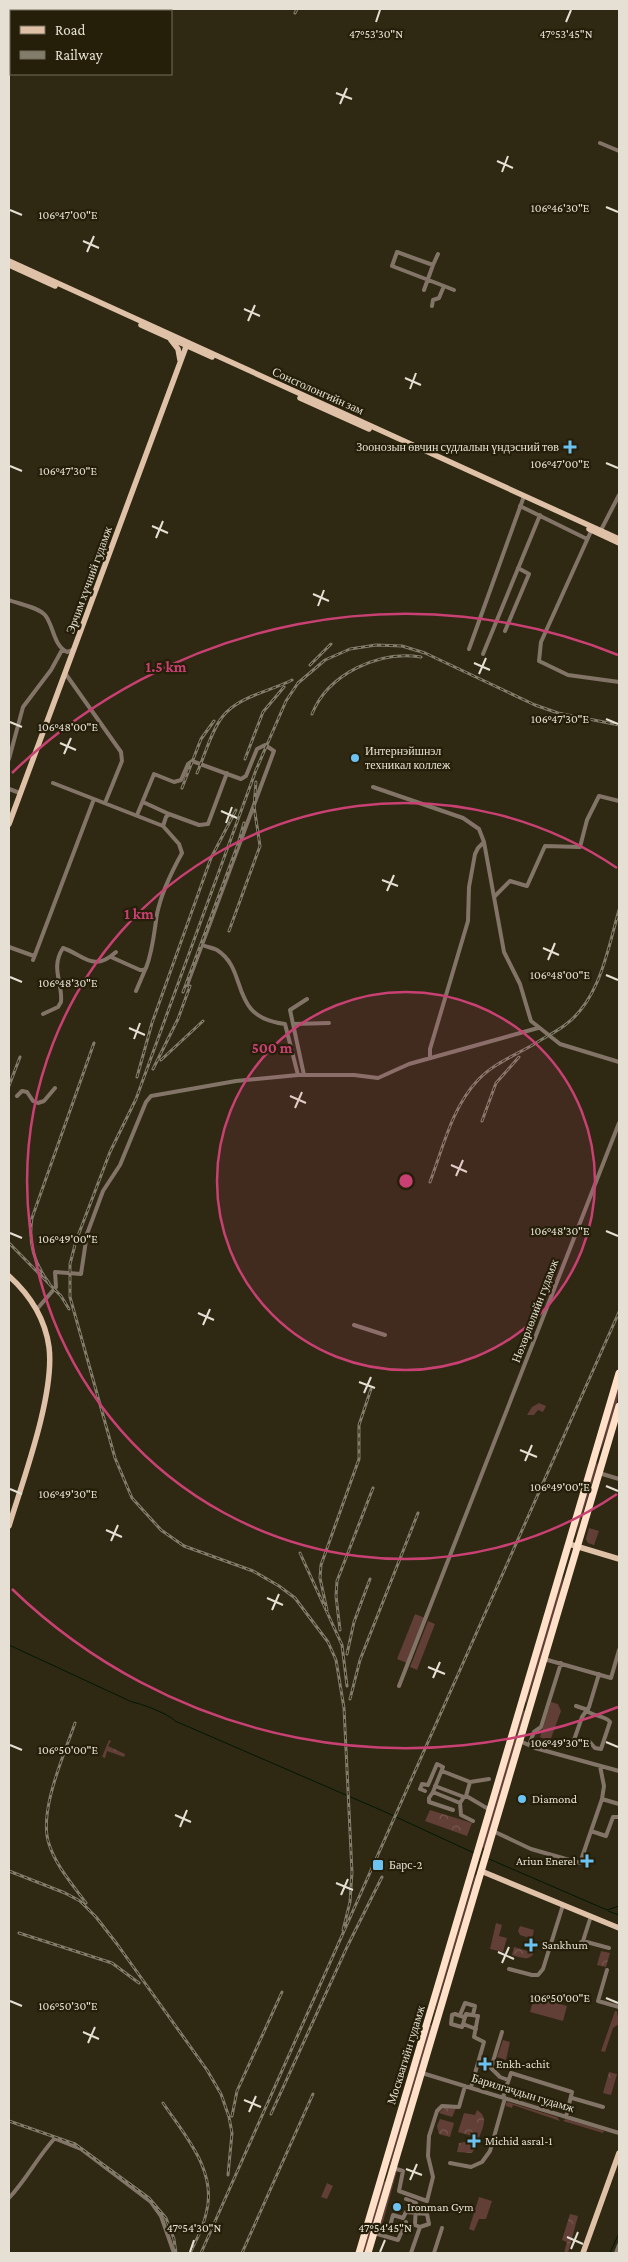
<svg xmlns="http://www.w3.org/2000/svg" width="628" height="2262" font-family="'Crimson Pro',serif">
<style>
.grass{fill:#613e36}
.forest{fill:url(#forest-crowns)}
.lines{fill:none;stroke-linecap:round;stroke-linejoin:round}
.stream{stroke:#001903;stroke-width:1}
.minor{stroke:#837468;stroke-width:4}
.major{stroke:#dfc1a7;stroke-width:5.5}
.highway{stroke:#fee1c8;stroke-width:7}
.rail-casing{stroke:#827c6b;stroke-width:3}
.rail{stroke:#251e09;stroke-width:1;stroke-dasharray:4;stroke-linecap:butt}
.ticks{fill:none;stroke:#e5e0d3;stroke-width:2}
.ring{fill:none;stroke:#c94073;stroke-width:2.5}
.poi-dot{fill:#6cc3f2;stroke:#251e09;stroke-width:2}
.labels{text-anchor:middle;stroke-width:4.5;stroke-linejoin:round;paint-order:stroke}
.street-label{font-size:12px;fill:#e5e0d3;stroke:#251e09}
.poi-label{font-size:12px;fill:#e5e0d3;stroke:#251e09;text-anchor:start}
.ticks-label{font-size:12px;text-anchor:middle;fill:#e5e0d3;stroke:#251e09;stroke-width:4.5;stroke-linejoin:round;paint-order:stroke}
.centre{fill:#c94073;stroke:#251e09;stroke-width:2.5}
.ring-label{font-size:15px;text-anchor:middle;font-weight:bold;fill:#c94073;stroke:#251e09;stroke-width:4.5;stroke-linejoin:round;paint-order:stroke}
</style>
<defs>
<pattern id="forest-crowns" width="20" height="18" patternUnits="userSpaceOnUse" patternTransform="scale(1.25)"><rect width="20" height="18" fill="#613e36"/><path d="M2 6a3 3 0 1 1 6 0M12 15a3 3 0 1 1 6 0" fill="none" stroke="#785a52"/></pattern>
</defs>
<rect width="100%" height="100%" fill="#2f2813"/>
<!-- grass -->
<path class="grass" d="M619 1386 616 1410 600 1452 607 1421Z
M539 1403 546 1406 543 1412 538 1410 534 1415H527L532 1407Z
M596 1463 598 1464 575 1538 582 1508Z
M564 1576 558 1604 526 1704C524 1694 556 1587 564 1576Z
M415 1614 425 1618 407 1663 397 1659Z
M428 1621 435 1624 417 1670 410 1667Z
M551 1702 558 1704 561 1711 550 1741 540 1737Z
M523 1710 525 1711 485 1848 482 1847Z
M475 1875 476 1876 433 2019 439 1992Z
M496 1923 502 1925 499 1936 507 1938 503 1952 490 1949Z
M520 1926 534 1930 532 1939 520 1935 518 1931Z
M534 1997 567 2006 563 2021 530 2012Z
M615 2011H617L619 2024 613 2028 605 2052 601 2051Z
M430 2025H432L387 2175 393 2149Z
M503 2040 510 2042 506 2060 497 2057Z
M508 2102 557 2117 560 2121 513 2105 512 2108 506 2106V2103Z
M566 2119 604 2131 603 2133 563 2121Z
M396 2170 397 2171 380 2233 377 2232Z
M384 2181 386 2182 366 2253H361Z
M327 2183 333 2186 327 2199 321 2197Z
M479 2197 492 2201 486 2219H479L474 2231 469 2229Z"/>
<!-- forest -->
<path class="forest" d="M589 1528 599 1531 594 1545 588 1543 586 1539Z
M109 1740 111 1741 108 1746 125 1754 124 1757 107 1751 105 1758 102 1757Z
M430 1810 472 1823 467 1836 425 1821Z
M514 1947 534 1953C529 1962 520 1957 512 1955Z
M601 1951 610 1953 606 1967 597 1965Z
M609 2072 617 2074 611 2095 603 2093Z
M446 2106 456 2108 452 2117 439 2113Z
M477 2110C489 2117 483 2127 479 2138L458 2132 464 2113 475 2115Z
M440 2119 454 2123 450 2137 439 2134 437 2126Z
M464 2142 477 2145 472 2153 457 2152 459 2143Z
M570 2214 578 2216 568 2253H564L567 2242 562 2240Z"/>
<g class="lines">
<!-- stream -->
<path class="stream" d="M9 1645 132 1702C140 1703 171 1715 175 1721L383 1811 474 1853
M489 1859 607 1910 619 1906
M608 1911 619 1915
M619 2205V2216
M610 2253 619 2233"/>
<!-- minor -->
<path class="minor" d="M600 143 619 151
M433 265 438 254
M424 290 433 265 397 252 392 266 444 286
M432 306 433 300 439 298 444 286 454 290
M520 506 587 539
M592 529 541 642 539 661 568 675 619 682
M600 532 619 495
M9 600C19 604 38 607 45 615 54 626 53 645 67 652L73 650
M505 631 529 574 518 568
M469 649 523 499
M483 654 540 515
M65 673 121 752 122 761 105 803
M9 759 23 707 51 670 62 650
M53 783 163 826 179 844 182 853C172 871 161 894 157 914 154 933 153 950 146 968L144 970H140L111 957
M373 787 463 818 479 829 484 842 504 952 520 984 531 1021 560 1044 619 1062
M9 789 20 793
M143 802 169 814
M137 815 154 774 174 782 181 780 188 764 192 761 241 779 246 776 257 749 265 745 274 751 187 985
M163 826 166 817 169 814 199 825 208 824 227 773
M495 896 510 881 527 886 545 846 580 847 587 820 599 796 619 801
M202 945C207 947 213 948 217 950 250 971 227 1017 285 1024L298 1075
M9 947 34 956
M33 960 94 799
M136 991 145 970
M43 1014 58 1007 61 1002C63 983 50 968 63 948 84 955 93 973 116 952
M293 1024 329 1023
M430 1058V1049L468 921 469 887 475 854 478 848 484 842
M304 1075 290 1010 307 999
M17 1096 22 1091 27 1092 33 1101 38 1103 44 1101 55 1088
M37 1309 56 1287 55 1272 81 1274 87 1234 103 1191 120 1165 146 1102 151 1096 236 1081 298 1075H354L378 1078 409 1064 538 1028
M354 1325 385 1335
M599 1473 619 1479
M544 1659 611 1678 619 1650
M399 1686 619 1123
M576 1706 588 1710
M587 1711C594 1717 605 1715 610 1722L601 1749 595 1748 588 1740
M520 1741 535 1748 619 1771
M573 1743 582 1717 589 1707 599 1674
M529 1745 534 1732 541 1727 561 1663
M600 1766 604 1786 602 1799 619 1804
M442 1771 470 1782 466 1796
M470 1782 489 1779
M435 1786 464 1797
M425 1791 420 1789 422 1784 428 1785 437 1764 443 1767 433 1792 460 1803
M433 1792 429 1798V1802L453 1810
M473 1821 461 1815 460 1803 464 1797H468L490 1810
M493 1831 531 1849 580 1863 602 1799
M591 1831 606 1836 613 1817H619
M583 1941 609 1948
M581 1942 583 1941 591 1916
M509 1969 532 1975H538L543 1969 563 1905
M607 1970 598 2001 619 2007
M460 2015 465 2003 475 2006 473 2015
M463 2024 462 2027 451 2024 452 2015 455 2014 464 2017
M502 2032 491 2068 500 2077 508 2080
M422 2073 619 2133
M471 2087 484 2042 474 2037 478 2016 466 2014 463 2024 476 2029
M503 2097 511 2073 572 2092 566 2117
M572 2098 603 2107
M450 2163 471 2167 482 2162 490 2151 505 2098
M393 2168 403 2171 399 2191 427 2201 433 2177 428 2156 429 2136 437 2111 442 2106 459 2107 465 2086
M9 2198C26 2180 37 2158 54 2139H56L81 2149 151 2202 161 2216 174 2253
M406 2199 416 2203 415 2225 420 2227
M403 2231 390 2226 393 2215 403 2218 406 2212 427 2214 429 2224 420 2227 411 2253
M374 2233 398 2240 406 2222
M434 2253 442 2228
M616 2253 619 2245"/>
<!-- major -->
<path class="major" d="M9 261 619 539
M9 265 55 286
M141 325 212 357
M171 340 178 349 180 360
M300 398 369 429
M589 529 619 543
M9 824 187 344
M9 1276C30 1295 45 1318 49 1347 55 1394 23 1480 9 1526
M569 1544 619 1559
M481 1871 619 1928
M583 2253 619 2153"/>
<!-- highway -->
<path class="highway" d="M359 2253 619 1373
M368 2253 619 1406"/>
<defs>
<path id="rail" d="M295 13 297 9
M310 665 331 644
M312 714C328 674 379 650 421 657
M245 759 263 712 284 687
M197 773C205 755 211 731 223 716 239 696 271 691 292 680
M182 788 201 739 214 721
M229 931 260 846 254 806 256 782
M183 992 238 844 244 823
M161 1060 203 1021
M153 1069 178 1019 190 986
M137 1077 152 1023 211 858 236 810
M9 1086 20 1057
M482 1121 496 1083 519 1057
M430 1182C443 1148 452 1107 478 1080 494 1063 516 1055 536 1043 545 1037 556 1032 565 1025 600 1000 608 948 619 910
M9 1243 61 1296 69 1309
M49 1283C34 1263 28 1243 32 1218L94 1043
M300 1553 342 1645 347 1686
M327 1610 320 1578 321 1565 359 1459V1425L371 1389
M340 1630 336 1596 337 1581 373 1488
M347 1654 354 1622 370 1579
M350 1699 360 1660 418 1513
M75 1723C64 1755 38 1812 49 1844 56 1866 73 1885 86 1903
M9 1871 65 1893 80 1901 96 1917 117 1944 207 2070 221 2094 229 2117 232 2133 228 2175
M343 1930 350 1902 352 1872 344 1708 336 1660 328 1642 295 1598 279 1586 253 1571 184 1546 161 1530 132 1498 115 1458 70 1297V1264L76 1241 110 1152 136 1099 256 770 286 701 298 683 325 660 350 649 376 645 402 646 425 653 535 705 558 713 619 725
M19 1933 112 1963 139 1983
M163 2103C185 2136 218 2171 206 2214 203 2228 196 2241 190 2253
M271 2114 347 1947 382 1877
M232 2116 237 2091 282 1992
M9 2121 75 2144 149 2198 166 2218 174 2239 176 2253
M201 2253 619 1312
M242 2253 313 2094"/>
</defs>
<!-- rail casing -->
<use href="#rail" class="rail-casing"/>
<!-- rail -->
<use href="#rail" class="rail"/>
</g>
<!-- ticks -->
<path class="ticks" d="M376 22 380 10M566 22 571 10M336 93 352 99M340 104 347 88M497 161 513 168M502 172 508 156M606 207 618 212M10 210 22 215M83 241 99 248M87 252 94 236M244 309 260 316M248 321 255 305M405 378 421 385M410 389 416 373M606 463 618 468M10 466 22 471M152 526 168 533M156 538 163 521M313 594 329 601M318 606 324 590M474 663 490 670M479 674 486 658M606 719 618 724M10 722 22 727M60 743 76 750M64 754 71 738M221 811 237 818M226 823 232 807M382 880 398 886M387 891 394 875M543 948 559 955M548 960 555 943M606 975 618 980M10 977 22 982M129 1028 145 1035M134 1039 140 1023M290 1096 306 1103M295 1108 302 1092M451 1165 467 1172M456 1176 463 1160M606 1231 618 1236M10 1233 22 1238M198 1313 214 1320M203 1325 210 1309M359 1382 375 1388M364 1393 371 1377M520 1450 537 1457M525 1461 532 1445M606 1486 618 1491M10 1489 22 1494M106 1530 122 1537M111 1541 118 1525M267 1598 283 1605M272 1610 279 1594M428 1667 445 1674M433 1678 440 1662M606 1742 618 1747M10 1745 22 1750M175 1815 191 1822M180 1827 187 1810M336 1883 353 1890M341 1895 348 1879M498 1952 514 1959M502 1963 509 1947M606 1998 618 2003M10 2001 22 2006M83 2032 99 2039M88 2043 95 2027M244 2100 261 2107M249 2112 256 2096M406 2169 422 2175M410 2180 417 2164M567 2237 583 2244M571 2249 578 2232M190 2252 194 2240M380 2252 385 2240"/>
<!-- distance rings -->
<circle cx="406" cy="1181" r="189" fill="#c94073" fill-opacity=".12"/>
<g class="ring">
<circle cx="406" cy="1181" r="189"/>
<path d="M617 1494A378 378 0 1 1 617 868"/>
<path d="M618 1707A567 567 0 0 1 12 1589M12 773A567 567 0 0 1 618 655"/>
</g>
<!-- markers -->
<g class="poi-dot">
<path d="M567.5 439.5h5v5h5v5h-5v5h-5v-5h-5v-5h5z"/>
<circle cx="355" cy="758" r="5"/>
<circle cx="522" cy="1799" r="5"/>
<path d="M584.5 1853.5h5v5h5v5h-5v5h-5v-5h-5v-5h5z"/>
<rect x="372" y="1859" width="12" height="12" rx="2.5"/>
<path d="M528.5 1937.5h5v5h5v5h-5v5h-5v-5h-5v-5h5z"/>
<path d="M482.5 2056.5h5v5h5v5h-5v5h-5v-5h-5v-5h5z"/>
<path d="M471.5 2133.5h5v5h5v5h-5v5h-5v-5h-5v-5h5z"/>
<circle cx="397" cy="2207" r="5"/>
</g>
<g class="labels">
<!-- street labels -->
<g class="street-label">
<text transform="translate(318 391) rotate(24)" y="4">Сонсголонгийн зам</text>
<text transform="translate(89 580) rotate(-70)" y="4">Эрчим хүчний гудамж</text>
<text transform="translate(535 1311) rotate(-69)" y="4">Нөхөрлөлийн гудамж</text>
<text transform="translate(406 2055) rotate(-73)" y="4">Москвагийн гудамж</text>
<text transform="translate(523 2093) rotate(17)" y="4">Барилгачдын гудамж</text>
</g>
<!-- poi labels -->
<g class="poi-label">
<text x="559" y="451" text-anchor="end">Зоонозын өвчин судлалын үндэсний төв</text>
<text x="365" y="755">Интернэйшнэл<tspan x="365" dy="14">техникал коллеж</tspan></text>
<text x="532" y="1803">Diamond</text>
<text x="576" y="1865" text-anchor="end">Ariun Enerel</text>
<text x="389" y="1869">Барс-2</text>
<text x="542" y="1949">Sankhum</text>
<text x="496" y="2068">Enkh-achit</text>
<text x="485" y="2145">Michid asral-1</text>
<text x="407" y="2211">Ironman Gym</text>
</g>
</g>
<g class="ticks-label">
<text x="376" y="38">47°53'30"N</text>
<text x="566" y="38">47°53'45"N</text>
<text x="560" y="212">106°46'30"E</text>
<text x="68" y="219">106°47'00"E</text>
<text x="560" y="468">106°47'00"E</text>
<text x="68" y="475">106°47'30"E</text>
<text x="560" y="723">106°47'30"E</text>
<text x="68" y="731">106°48'00"E</text>
<text x="560" y="979">106°48'00"E</text>
<text x="68" y="987">106°48'30"E</text>
<text x="560" y="1235">106°48'30"E</text>
<text x="68" y="1243">106°49'00"E</text>
<text x="560" y="1491">106°49'00"E</text>
<text x="68" y="1498">106°49'30"E</text>
<text x="560" y="1747">106°49'30"E</text>
<text x="68" y="1754">106°50'00"E</text>
<text x="560" y="2002">106°50'00"E</text>
<text x="68" y="2010">106°50'30"E</text>
<text x="194" y="2232">47°54'30"N</text>
<text x="385" y="2232">47°54'45"N</text>
</g>
<circle cx="406" cy="1181" r="8" class="centre"/>
<g class="ring-label">
<text x="166" y="672">1.5 km</text>
<text x="139" y="919">1 km</text>
<text x="272" y="1053">500 m</text>
</g>
<!-- border -->
<rect width="628" height="2262" fill="none" stroke="#e5e0d3" stroke-width="20"/>
<!-- legend -->
<rect x="10" y="10" width="162" height="65" fill="#251e09" stroke="#726c5a"/>
<rect x="20" y="26" width="25" height="8" fill="#dfc1a7" stroke="#726c5a"/>
<text x="55" y="35" font-size="15" fill="#e5e0d3">Road</text>
<rect x="20" y="51" width="25" height="8" fill="#827c6b" stroke="#726c5a"/>
<text x="55" y="60" font-size="15" fill="#e5e0d3">Railway</text>
</svg>
